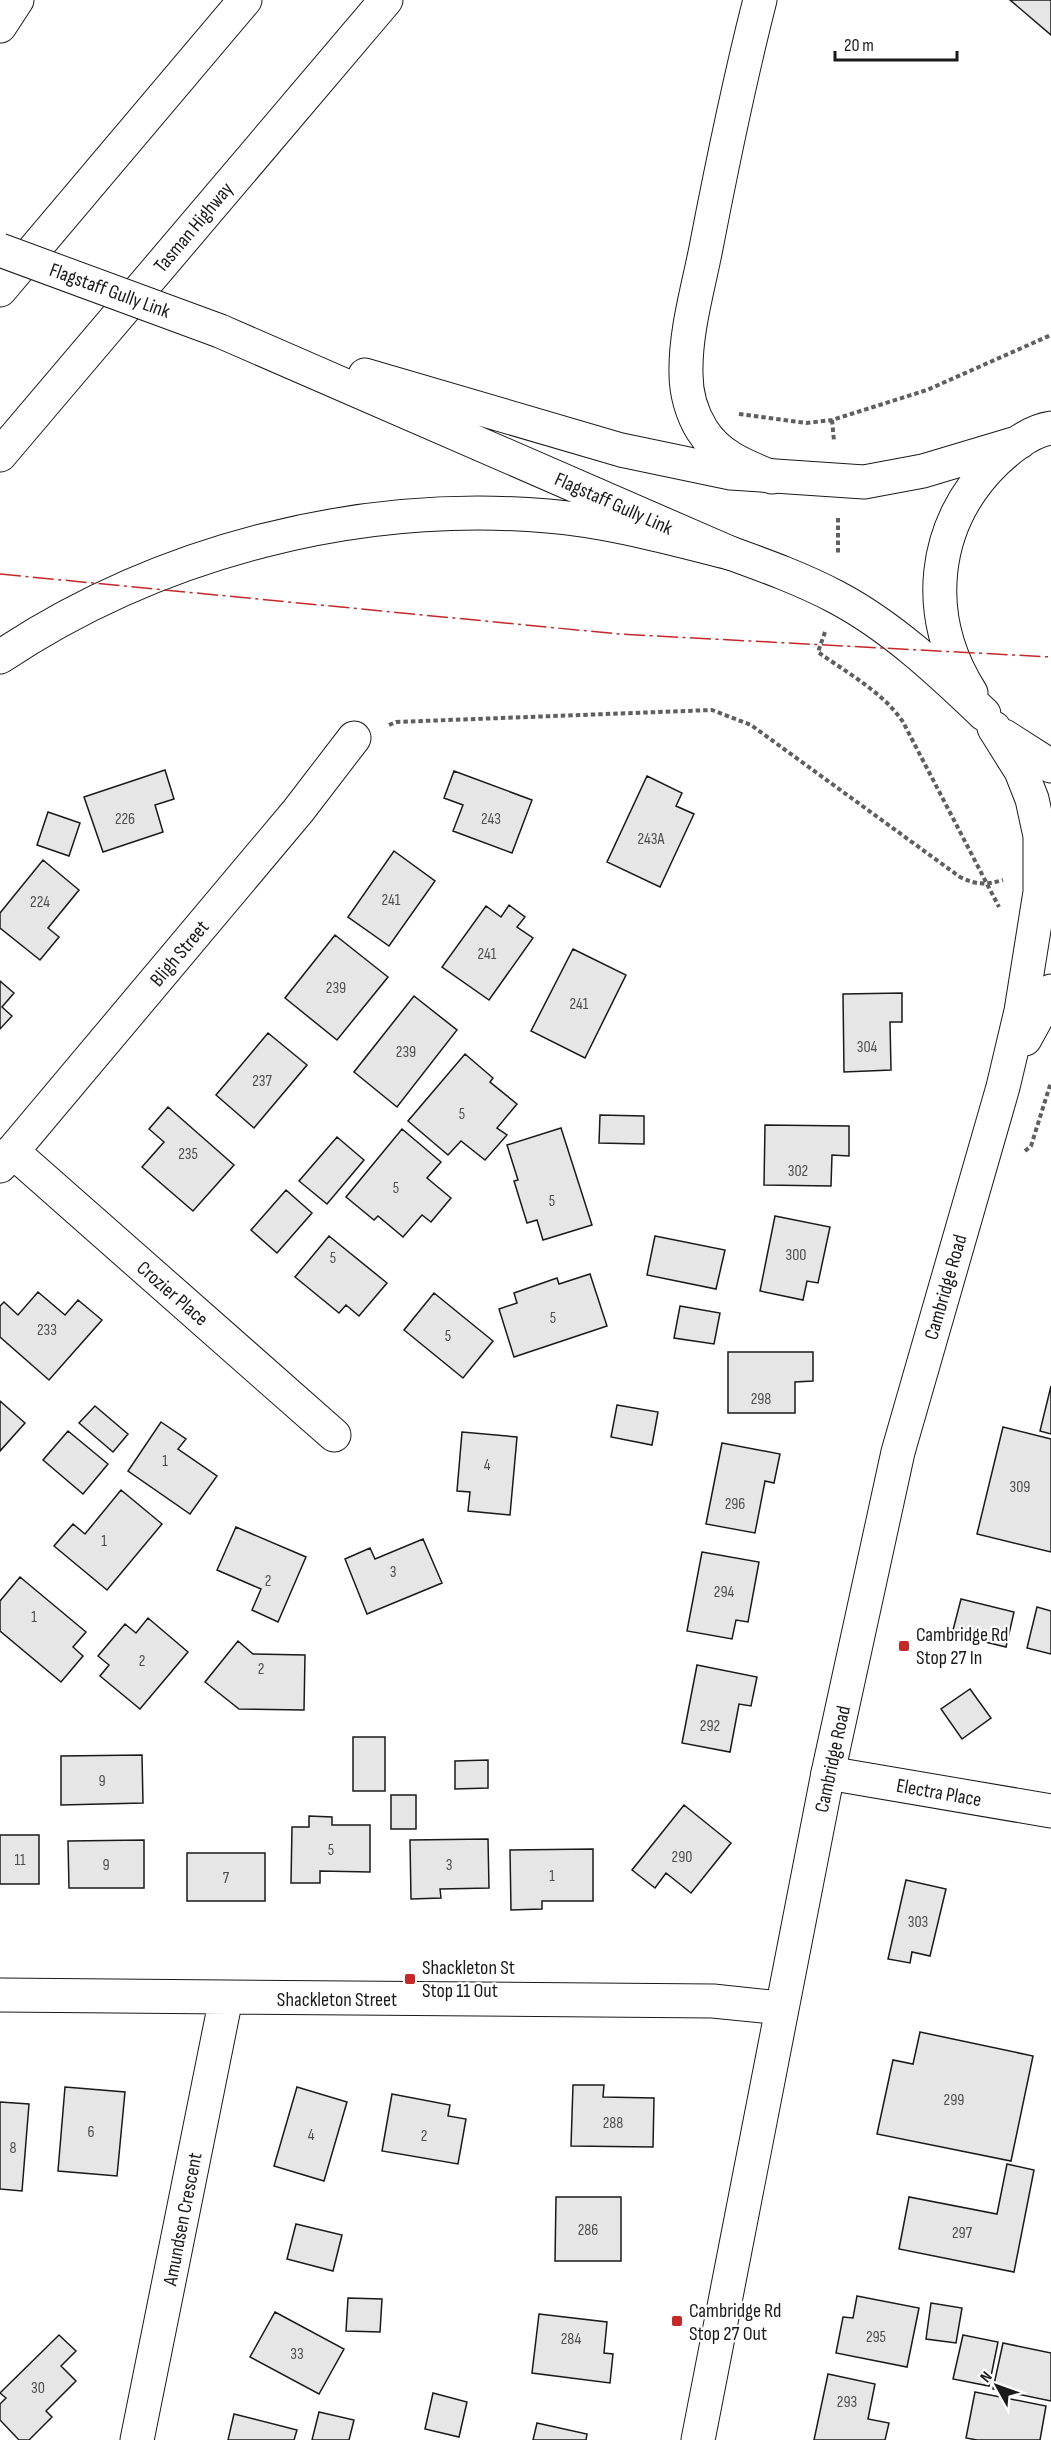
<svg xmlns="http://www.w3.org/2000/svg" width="1051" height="2440" font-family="'Sofia Sans Condensed',sans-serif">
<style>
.building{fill:#e6e6e6;stroke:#1a1a1a;stroke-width:1.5}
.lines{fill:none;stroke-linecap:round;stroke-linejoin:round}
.minor-casing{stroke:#1a1a1a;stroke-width:35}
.major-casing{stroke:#1a1a1a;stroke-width:35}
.highway-casing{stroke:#1a1a1a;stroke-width:35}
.path{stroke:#5f5f5f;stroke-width:4;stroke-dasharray:4.5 3;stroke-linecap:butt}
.minor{stroke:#fff;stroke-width:33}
.major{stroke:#fff;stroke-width:33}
.highway{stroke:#fff;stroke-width:33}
.major-bridge-casing{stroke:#1a1a1a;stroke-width:35;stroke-linecap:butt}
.major-bridge{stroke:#fff;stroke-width:33}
.power{stroke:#c62828;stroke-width:1.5;stroke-dasharray:21 4.5 3 4.5;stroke-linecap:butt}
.poi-dot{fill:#c62828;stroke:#fff;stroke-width:2}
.labels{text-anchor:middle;stroke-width:4.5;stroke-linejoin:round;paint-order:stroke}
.number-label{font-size:16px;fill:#4d4d4d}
.street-label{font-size:20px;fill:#1a1a1a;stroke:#fff}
.poi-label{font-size:20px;fill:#1a1a1a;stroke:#fff;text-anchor:start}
</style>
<rect width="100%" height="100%" fill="#fff"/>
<!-- building -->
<path class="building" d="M1010 0H1051V35Z
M165 770 174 799 155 805 163 832 103 852 84 797Z
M454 771 532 800 512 853 453 831 463 805 444 798Z
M647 776 682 793 676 806 694 814 660 887 607 862Z
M48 812 80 823 69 856 37 845Z
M394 851 435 881 389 946 348 917Z
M43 860 79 890 48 928 59 937 40 960 0 928V913Z
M509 905 525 917 517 927 533 938 489 1000 442 967 486 906 501 917Z
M335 935 388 977 337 1040 285 998Z
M573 949 626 975 585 1058 531 1031Z
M0 981 14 993 2 1007 12 1016 0 1029Z
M902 993V1022H890L891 1070 844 1072 843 994Z
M414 996 457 1030 397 1107 354 1072Z
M268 1033 307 1065 254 1128 216 1095Z
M465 1054 493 1078 490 1082 517 1104 497 1128 507 1135 485 1160 461 1141 448 1155 408 1121Z
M168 1107 234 1165 193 1211 142 1167 164 1142 149 1129Z
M600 1115 644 1116V1144L599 1143Z
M765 1125 849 1126V1156L832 1155 831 1186 764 1185Z
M561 1128 592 1225 543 1240 537 1220 527 1223 514 1181 518 1180 507 1145Z
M402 1129 441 1162 427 1178 451 1198 431 1222 422 1215 403 1237 378 1216 374 1220 346 1197Z
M337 1137 364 1160 327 1204 299 1181Z
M286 1190 312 1213 277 1253 251 1230Z
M775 1216 830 1227 818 1283 807 1281 803 1300 760 1291Z
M329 1236 387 1283 359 1316 346 1305 339 1313 295 1277Z
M655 1236 725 1250 716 1289 647 1275Z
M590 1274 607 1326 514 1357 499 1309 517 1303 514 1293 557 1278 559 1284Z
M38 1292 65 1315 78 1300 102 1320 49 1380 0 1337V1306L4 1302 18 1315Z
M434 1293 493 1341 463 1378 404 1330Z
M680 1306 720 1313 714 1344 674 1338Z
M728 1352H813V1381L795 1382V1413H728Z
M1051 1386V1434L1040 1431Z
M0 1401 25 1423 0 1451Z
M617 1405 658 1412 652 1445 611 1437Z
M95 1406 128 1434 113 1452 79 1423Z
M161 1422 186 1439 178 1449 217 1476 190 1514 128 1471Z
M1003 1427 1051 1439V1552L977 1534Z
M68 1431 108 1464 83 1494 43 1460Z
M462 1432 517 1437 510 1515 468 1511 470 1492 457 1491Z
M722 1443 780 1454 774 1483 765 1481 755 1533 706 1524Z
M121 1490 162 1524 107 1590 54 1546 73 1524 85 1534Z
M236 1527 306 1557 278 1622 252 1610 261 1589 217 1570Z
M423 1539 442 1583 367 1614 345 1559 370 1548 375 1559Z
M702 1552 759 1562 748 1622 736 1620 732 1639 687 1631Z
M20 1577 86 1632 73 1647 83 1656 61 1682 0 1631V1601Z
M961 1599 1014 1612 1006 1647 952 1634Z
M1037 1607 1051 1611V1654L1027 1648Z
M148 1618 188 1652 140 1709 100 1676 109 1665 98 1656 125 1624 136 1633Z
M238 1641 253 1654 305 1655 304 1710 239 1709 205 1682Z
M697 1665 757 1677 751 1706 739 1704 730 1752 682 1743Z
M970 1689 991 1718 962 1739 941 1709Z
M353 1737H385V1791H353Z
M142 1755 143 1803 61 1805V1756Z
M488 1760V1788L455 1789V1761Z
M391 1795H416V1829H391Z
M684 1805 731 1843 691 1893 666 1873 655 1888 632 1870Z
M309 1816 332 1817V1825H370V1872L320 1871V1883H291L292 1827H309Z
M0 1835H39V1884H0Z
M488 1839 489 1888 440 1889 441 1898 411 1899 410 1840Z
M144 1840V1888H69L68 1841Z
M593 1849V1901H542V1909L511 1910 510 1850Z
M187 1853H265V1901H187Z
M906 1880 946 1889 930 1956 912 1952 910 1963 888 1959Z
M920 2032 1033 2056 1011 2161 877 2134 893 2060 913 2064Z
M573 2085H604L603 2097 654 2098 653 2147 571 2146Z
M65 2087 125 2092 117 2176 58 2171Z
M297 2087 347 2102 324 2181 274 2166Z
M392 2094 450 2105 448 2116 466 2119 458 2164 382 2151Z
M0 2102 29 2104 22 2191 0 2189Z
M1007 2164 1034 2170 1014 2272 899 2249 909 2197 997 2214Z
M556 2197H621V2261H555Z
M296 2224 342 2235 333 2271 287 2259Z
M857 2296 919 2308 907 2367 836 2353 843 2317 853 2318Z
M348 2298 382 2299 380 2332 346 2331Z
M931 2303 962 2308 956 2343 926 2339Z
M275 2312 344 2349 319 2394 250 2357Z
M539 2314 607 2322 604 2353 613 2354 610 2383 532 2373Z
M59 2335 76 2351 61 2366 76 2381 46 2411 52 2417 29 2440H19L0 2420V2404L6 2398 0 2393Z
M963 2335 998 2342 989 2386 953 2379Z
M1003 2343 1051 2353V2401L993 2389Z
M828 2374 875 2384 868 2419 889 2423 885 2440H814Z
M975 2392 1046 2406 1040 2440H977L966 2438Z
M433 2393 467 2402 459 2437 425 2429Z
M319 2412 354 2420 349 2440H312Z
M234 2414 297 2430 294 2440H228Z
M537 2423 587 2434 586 2440H533Z"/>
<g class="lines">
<defs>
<path id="minor" d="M12 1151 334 1435
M0 1166 298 811 354 738
M828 1773 1051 1811
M0 1995 713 2001 781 2008
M137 2440 226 1998"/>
<path id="major" d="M220 331 730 553C766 566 802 579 836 597 891 626 939 671 984 714
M365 375 621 450 731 473 864 482 923 471 1020 442
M971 693C922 616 931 524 996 461 1011 447 1030 431 1051 428
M1004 736 1051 766
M1025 1039 1051 991
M698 2440 828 1773 898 1452 1003 1087 1021 1011 1040 892V836L1032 799 1021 771 994 728"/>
<path id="highway" d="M760 0C739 82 722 165 706 248 698 289 685 332 686 374 686 393 692 414 702 430 718 456 745 466 772 477
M0 26 17 0
M0 290 245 0
M0 455 386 0
M0 657C159 551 358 500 548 516 610 521 670 538 730 553"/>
</defs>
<!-- minor casing -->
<use href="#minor" class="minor-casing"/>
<!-- major casing -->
<use href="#major" class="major-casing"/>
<!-- highway casing -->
<use href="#highway" class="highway-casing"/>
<!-- path -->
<path class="path" d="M739 414 806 423 832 420 927 390 1051 335
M832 420 834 441
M838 518V555
M825 632 818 652C847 673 883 692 903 722L999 907
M389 725 396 722 712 710 751 725 960 877C976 885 986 885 1003 880
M1025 1151 1031 1146 1051 1082"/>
<!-- minor -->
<use href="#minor" class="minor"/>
<!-- major -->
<use href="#major" class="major"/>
<!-- highway -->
<use href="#highway" class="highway"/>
<defs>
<path id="major-bridge" d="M0 250 220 331"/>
</defs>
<!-- major-bridge casing -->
<use href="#major-bridge" class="major-bridge-casing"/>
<!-- major-bridge -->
<use href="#major-bridge" class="major-bridge"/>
<!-- power -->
<path class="power" d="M0 574 619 634 1051 657"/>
</g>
<!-- markers -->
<g class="poi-dot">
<rect x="898" y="1640" width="12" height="12" rx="3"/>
<rect x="404" y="1973" width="12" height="12" rx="3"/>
<rect x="671" y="2315" width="12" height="12" rx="3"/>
</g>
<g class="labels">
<!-- number labels -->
<g class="number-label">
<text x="125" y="824">226</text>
<text x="491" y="824">243</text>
<text x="651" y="844">243A</text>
<text x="391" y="905">241</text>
<text x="40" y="907">224</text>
<text x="487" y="959">241</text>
<text x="336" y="993">239</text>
<text x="579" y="1009">241</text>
<text x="867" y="1052">304</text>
<text x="406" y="1057">239</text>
<text x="262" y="1086">237</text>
<text x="462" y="1119">5</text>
<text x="188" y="1159">235</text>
<text x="798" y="1176">302</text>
<text x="396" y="1193">5</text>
<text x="552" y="1206">5</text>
<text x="796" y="1260">300</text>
<text x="333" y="1263">5</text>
<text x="553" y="1323">5</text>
<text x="47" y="1335">233</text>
<text x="448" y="1341">5</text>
<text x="761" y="1404">298</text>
<text x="165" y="1466">1</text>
<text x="487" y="1470">4</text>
<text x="1020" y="1492">309</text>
<text x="735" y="1509">296</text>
<text x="104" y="1546">1</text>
<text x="393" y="1577">3</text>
<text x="268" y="1586">2</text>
<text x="724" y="1597">294</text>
<text x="34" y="1622">1</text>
<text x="142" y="1666">2</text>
<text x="261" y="1674">2</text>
<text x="710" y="1731">292</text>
<text x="102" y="1786">9</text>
<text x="331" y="1855">5</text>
<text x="682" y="1862">290</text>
<text x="20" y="1865">11</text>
<text x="106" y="1870">9</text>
<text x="449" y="1870">3</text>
<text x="552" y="1881">1</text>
<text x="226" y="1883">7</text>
<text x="918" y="1927">303</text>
<text x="954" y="2105">299</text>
<text x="613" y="2128">288</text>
<text x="91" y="2137">6</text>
<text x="311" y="2140">4</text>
<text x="424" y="2141">2</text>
<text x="13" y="2153">8</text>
<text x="588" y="2235">286</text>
<text x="962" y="2238">297</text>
<text x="876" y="2342">295</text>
<text x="571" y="2344">284</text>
<text x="297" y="2359">33</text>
<text x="38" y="2393">30</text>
<text x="847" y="2407">293</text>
</g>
<!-- street labels -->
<g class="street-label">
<text transform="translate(193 227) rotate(-50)" y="7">Tasman Highway</text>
<text transform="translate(110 290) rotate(20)" y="7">Flagstaff Gully Link</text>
<text transform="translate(614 503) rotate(24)" y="7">Flagstaff Gully Link</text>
<text transform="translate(179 953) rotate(-50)" y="7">Bligh Street</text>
<text transform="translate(945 1287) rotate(-74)" y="7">Cambridge Road</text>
<text transform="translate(173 1293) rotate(41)" y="7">Crozier Place</text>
<text transform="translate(832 1759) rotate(-78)" y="7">Cambridge Road</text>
<text transform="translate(939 1792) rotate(10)" y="7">Electra Place</text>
<text x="337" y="2006">Shackleton Street</text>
<text transform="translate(182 2219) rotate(-79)" y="7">Amundsen Crescent</text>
</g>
<!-- poi labels -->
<g class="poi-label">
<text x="916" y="1641">Cambridge Rd<tspan x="916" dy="23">Stop 27 In</tspan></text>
<text x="422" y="1974">Shackleton St<tspan x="422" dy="23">Stop 11 Out</tspan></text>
<text x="689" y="2317">Cambridge Rd<tspan x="689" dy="23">Stop 27 Out</tspan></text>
</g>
</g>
<!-- north arrow -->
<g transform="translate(997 2386) rotate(310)" stroke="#ffffff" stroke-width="4.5" paint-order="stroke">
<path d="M0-4.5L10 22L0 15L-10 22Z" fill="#1a1a1a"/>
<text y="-9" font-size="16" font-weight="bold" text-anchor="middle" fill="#1a1a1a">N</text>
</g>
<!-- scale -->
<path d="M835 51v9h122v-9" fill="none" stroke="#1a1a1a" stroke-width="3"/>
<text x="844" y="51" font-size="18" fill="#1a1a1a" stroke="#ffffff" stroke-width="4.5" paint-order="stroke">20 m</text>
</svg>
